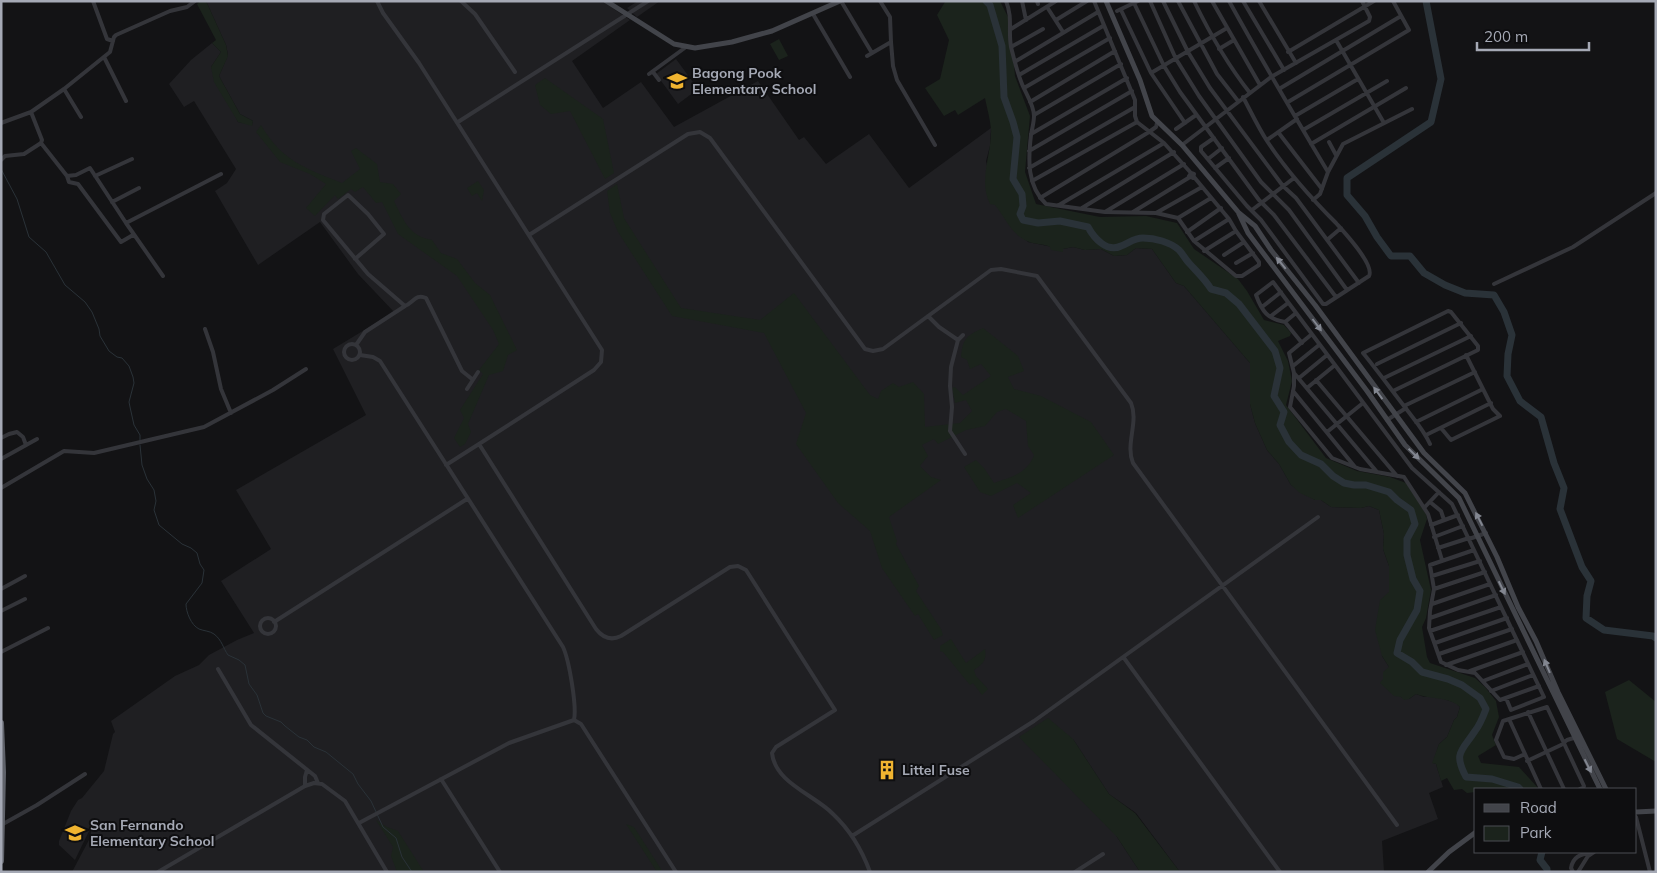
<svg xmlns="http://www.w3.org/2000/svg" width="1657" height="873" font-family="Mulish,sans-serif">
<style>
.built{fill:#1f1f22}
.green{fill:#1b231c}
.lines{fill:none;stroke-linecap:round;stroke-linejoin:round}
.stream{stroke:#2a3238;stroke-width:1}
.river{stroke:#2a3238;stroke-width:7}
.street{stroke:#34353a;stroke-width:4}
.secondary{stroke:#42444a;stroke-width:5}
.highway{stroke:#60636b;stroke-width:6}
.oneway{fill:#828690}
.labels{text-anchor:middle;stroke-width:4;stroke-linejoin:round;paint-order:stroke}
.poi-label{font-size:14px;font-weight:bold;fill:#a5a9b5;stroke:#0e0e10;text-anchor:start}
</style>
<rect width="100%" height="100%" fill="#131315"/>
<!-- built -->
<path class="built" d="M206 1H602L630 20 572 61 603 108 641 82 674 127 758 81 799 140 804 137 826 164 869 134 909 188 991 128 990 146 986 161 996 205 1028 242 1063 249 1073 247 1085 250 1101 249 1114 256 1127 255 1136 248 1152 249 1176 283 1184 286 1250 363V404L1255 423 1267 450 1279 464 1291 485 1315 500H1321L1331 507 1361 508 1369 506 1379 510 1384 534 1383 549 1389 566V592L1382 656 1389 667 1401 697 1409 699 1416 694 1424 697H1438L1456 703 1460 707 1457 717 1454 720 1447 737 1439 744 1433 763 1436 764 1443 787 1429 793 1438 819 1382 841 1384 872H1180L1136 813 1109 794 1073 739 1117 837 1140 872H72L91 836V827L75 860 59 845V841L71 811 78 800 82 798 104 771 113 734 115 732 111 721 175 676 199 665 209 655 237 640 254 633 221 581 271 549 236 490 366 415 333 349 394 312 358 274 320 222 258 265 215 191 227 183 236 169 194 101 184 107 169 84 191 60 212 43 221 52 211 67 238 122 252 125 253 121 240 114 219 76 228 55 226 45Z
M638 1H660L637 17 627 8Z
M676 59 698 89 678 104 656 74Z"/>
<!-- green -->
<path class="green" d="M201 1H206L226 45 228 56 219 76 240 114 253 121 252 126 238 122 214 82 211 67 221 52 212 43 216 40 197 4Z
M934 1H1000L1010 21 1015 76 1030 116 1025 172 1036 204 1100 217 1146 216 1177 223 1194 249 1238 279 1247 291 1264 320 1284 325 1291 333 1290 336 1278 341 1288 361 1292 381 1286 405 1326 458 1357 471 1390 477 1406 483 1426 514 1427 519 1420 540 1431 590 1426 618 1422 627 1427 657 1430 663 1475 678 1485 687 1496 701 1499 717 1492 735 1496 745 1478 756 1481 763 1519 767 1539 789H1476V792L1467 793 1462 789 1454 790 1447 778 1441 781 1436 764 1432 763 1439 744 1447 737 1454 720 1457 717 1460 707C1448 696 1431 700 1416 694L1409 699 1404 700 1401 697 1394 696 1380 683 1383 679V672L1389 667 1382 656 1375 630 1380 600 1389 592V566L1383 549 1384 534 1379 510 1369 506 1361 508 1331 507 1321 500H1315L1300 493 1291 485 1279 464 1267 450 1255 423 1250 404V363L1184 286 1176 283 1152 249 1136 248 1127 255 1114 256 1101 249 1085 250 1073 247 1063 249V252L1051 250 1050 247C1043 243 1034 245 1027 241 1011 234 1005 217 995 205L990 204C978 180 992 154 991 129 990 119 987 108 985 98L958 115 955 110 944 116 925 88 940 79 949 40 937 15 945 2Z
M779 39 788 56 779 60 770 44Z
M545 78 603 119 614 173 605 179 570 111 551 114 540 105 535 85Z
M261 125C282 161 305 168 342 183L360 169 351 151 356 148 377 164 380 182 393 184 401 194 394 201C404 221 409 236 432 240L441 253 457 259 475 283 490 295 517 350 508 355 503 371 489 375 468 424 471 432 465 444 460 447 454 438 464 418 460 410 483 374 479 370 499 344 493 330 457 276 398 234 382 202 376 203 363 187 355 192 351 189 338 199 335 195 315 216 306 208 326 184 310 174 280 162 256 132Z
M478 181 484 190 482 201 477 193 472 196 467 188Z
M617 184 624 218 681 308 760 320 794 293 870 395 878 399 881 391 893 383 899 387 913 382 924 394 925 427 960 423 972 411 966 400 955 403 952 388 955 387 963 395 991 376 981 364 970 369 967 360 961 357C963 338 966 336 983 328L1018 356 1024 371 1008 377 1014 389 1041 396 1091 422 1114 455 1018 518 1013 505 1031 493 1017 483 991 496 980 492 964 467 976 460 984 468 994 483C1011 477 1027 474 1034 455L1028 446 1026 421 1006 409 997 412 985 426 966 430 938 444 934 439 922 445 928 456 920 466 931 477 941 480 889 517 897 541 896 544 919 586 916 591 941 629 943 635 934 640 918 614 915 616 882 568 870 531 838 503 796 444 806 413 764 333 672 316 618 232 610 213 607 191Z
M951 639 966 663 985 649C987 660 983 664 974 670L976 676 988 689 982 695 973 683 970 685 943 652 940 651V646Z
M1629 680 1656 702V762L1617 739 1605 692Z
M1048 718 1073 739 1109 794 1135 813 1180 872H1140L1117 837 1019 737Z
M376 820 387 827 398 831 424 872H397L391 856 393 847Z
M626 824 634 827 661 869V872H657Z"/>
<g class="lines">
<!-- stream -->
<path class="stream" d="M1 169 17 199 29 237 46 252 65 285 85 302 92 312 99 329 100 336 109 351 117 357 122 358 129 366 133 377 134 383 129 402 130 407 134 425 140 435V441
M140 445 142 465 147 479 154 490 156 501 154 510 159 525 182 544 191 548 197 553 200 564 204 570 202 583 186 604C186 612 191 625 199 629 204 631 210 631 214 634 222 640 223 648 228 655L239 660 245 665 249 684 257 695 263 713 266 716 281 722 285 726 299 737 307 740 314 747 326 752 353 774 358 784 371 801 383 827 396 838 402 857 412 872"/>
<!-- river -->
<path class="river" d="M986 1 990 5 1002 46 1004 97 1013 122 1017 137 1013 179 1022 194 1023 206 1020 214 1023 220 1038 223 1060 221 1088 227C1094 238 1107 253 1121 246 1129 243 1134 238 1143 238 1155 238 1170 242 1179 250 1183 254 1185 259 1189 263 1197 272 1205 279 1211 289L1226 293 1239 304 1275 351 1280 368 1274 396 1284 412 1280 425 1289 442 1301 455 1321 464 1333 476 1344 483 1354 485H1366L1389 492 1397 500 1411 510 1415 524 1407 539V555L1413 579 1420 591 1417 610 1400 640 1397 653 1412 662 1422 672 1448 679 1462 685 1480 698 1486 709C1483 717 1480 725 1475 731 1462 751 1453 752 1466 777L1492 779 1518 787 1520 789
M1426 1 1441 79 1431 122 1347 178V195L1365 216 1377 237 1391 256H1410L1424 273 1445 285 1465 293 1494 295 1504 312 1512 335 1508 354 1507 376 1520 401 1541 417 1554 463 1564 488 1560 509 1582 567 1591 581 1587 596 1586 618 1604 630 1653 636 1656 638
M1542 852 1540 860 1547 869V872"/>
<!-- street -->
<path class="street" d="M93 1 107 39 113 41
M377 1 383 13 419 63 602 350 601 362 594 370 479 444 596 629C603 638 611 641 621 636L730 567 738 566 746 570 835 710 776 747 772 753C775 783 815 795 833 814 850 830 862 850 870 872
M461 1 475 14 515 72
M841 1 872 53
M880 1 890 17 891 42
M1006 1C1013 18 1008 30 1011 47 1014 59 1017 72 1022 84 1026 94 1034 105 1034 116 1034 122 1032 129 1031 135 1028 160 1027 186 1046 204L1105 212 1156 213 1178 218 1194 241 1236 276H1242L1259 265V262L1236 231 1229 219 1194 177
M1022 1 1026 20
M1037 1 1038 4
M1094 1 1135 100V116L1137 122 1164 143 1191 173 1194 174 1193 178 1189 176 1191 173
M1150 1 1176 59 1199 96 1261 182 1289 210 1347 290
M1163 1 1188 52 1210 88 1283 186 1296 198 1359 283
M1178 1 1217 74 1238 101
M1194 1C1210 34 1227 64 1250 93
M1212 1 1260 85
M1229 1C1261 59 1294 115 1328 172
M1243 1 1284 70
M1259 1 1296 63
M1134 3 1164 66 1180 92 1259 200 1274 215 1336 297
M1047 7 1063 32
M1121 10 1151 73 1185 123
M1117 11 1138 1
M813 14 850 77
M1056 20 1087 1
M1011 29 1056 1
M1336 40 1384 123
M1011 47 1043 29
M1219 49 1234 40
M1288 52 1374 1
M867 56 891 42 893 66 897 80 935 145
M104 57 126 101
M1016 61 1098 12
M653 72 659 80
M1151 73 1227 28
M649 74 686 47
M1019 75 1103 26
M1024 88 1110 38
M64 89 81 117
M1279 89 1401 16
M1030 102 1115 51
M1288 102 1409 30 1393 1
M1034 115 1121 64
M1295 116 1358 79
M458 122 648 1
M1 123 31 112 64 89 110 52 114 37 116 35 170 11 187 7 195 1
M1176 129 1196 115
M1303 130 1387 81
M1278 132 1322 189
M1031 134 1127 78
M1214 138 1201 147V151L1247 206 1261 220 1323 304H1326L1369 276C1375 265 1344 232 1336 223 1311 198 1287 171 1267 141 1258 127 1251 112 1243 97
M1267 140 1297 119
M1329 142 1336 155
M41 143 67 176 69 182 78 184 121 242 133 235
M1311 144 1406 88
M1182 145 1271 77 1369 21 1370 17 1362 1
M1029 151 1132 91
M1208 159 1222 148
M1 160 5 156 24 154 41 143 42 140 31 112
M1029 168 1135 107
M1215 168 1229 158
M67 176 76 175 90 168 126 223 221 174
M95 176 132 159
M1032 181 1137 122
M1040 198 1149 132 1156 127 1157 123
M1313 200 1320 194 1328 172 1343 144 1412 109
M112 202 139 188
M1059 205 1164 143
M1082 208 1174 152
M1252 210 1294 178
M1105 212 1184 164
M1133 212 1190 177
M1156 213 1202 187
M1178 218 1211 198
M126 223 163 276
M1187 232 1221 208
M529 235 688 134 700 132 710 138 865 349 873 351 883 349 991 270 1001 269 1037 276 1131 403C1139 422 1125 444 1133 463L1397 825
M1327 240 1341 228
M1194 241 1229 219
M1204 251 1236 231
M1224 255 1244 242
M355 259 384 234 368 214 348 195 324 214 323 220 368 274 405 306 365 332 356 345
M1236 263 1253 253
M1494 284 1573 247 1656 193
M405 306C413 303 416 293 426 298L462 371 472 379
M1262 307 1281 292
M928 316 939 327 958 340
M1271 316 1288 303
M1285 322 1296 313
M205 329 213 352 221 389 231 413
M1312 334 1289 353 1294 373V386L1290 407 1332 458 1360 469 1404 477 1428 514 1442 560
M963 335 958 340 951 367 950 386 952 407 950 431 965 454
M1302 343 1285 322C1268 319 1262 312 1256 295L1273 282 1412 468 1452 504 1544 697 1511 710 1506 698
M344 352a8 8 0 1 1 16 0a8 8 0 1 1-16 0Z
M360 355 373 357 380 361 563 647C569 660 577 706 574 720
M1377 364 1461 323
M1293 366 1319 345
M1294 373 1377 472
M1299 378 1327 355
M1384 378 1471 336
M1316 380 1397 476
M1307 388 1335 365
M467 389 478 372
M1293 391 1355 467
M1393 391 1478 350V346L1451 312 1448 311 1363 353C1377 370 1390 388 1404 406 1413 418 1424 430 1430 444
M1404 406 1475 372
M1387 420 1406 408
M1416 422 1483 389
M1441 428 1451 440 1500 416 1493 409 1466 355
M1327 432 1363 403
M1426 435 1491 403
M1 438 9 434 17 432 23 437 26 445
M1 459 37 439
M446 465 479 444
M1 488 64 451 94 453 204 427 273 390 306 369
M1430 502 1441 511 1444 520
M1424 508 1439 492
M1431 525 1458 515
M1434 537 1463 526
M1469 539 1486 533
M1438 548 1469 538
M1474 550 1430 565 1434 589 1430 611 1429 628 1441 662 1458 670 1475 673 1500 700 1539 686
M1432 576 1480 561
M1 589 25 576
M1434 589 1485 572
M1432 604 1490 584
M1 611 25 599
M1430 618 1496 595
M260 626a8 8 0 1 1 16 0a8 8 0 1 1-16 0Z
M274 622 467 499
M1430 631 1501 607
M1435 643 1507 618
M1 652 48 628
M1439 654 1512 629
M1124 658 1280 872
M1446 665 1517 640
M218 669 251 725 315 776 318 783
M1470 671 1523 652
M1483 681 1528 664
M1491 691 1533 675
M1528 712 1564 789
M1509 719 1541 789
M1525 754 1514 759 1504 757 1496 740 1503 721 1547 707 1584 786 1583 788 1580 789
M1527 761 1561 745 1567 740 1577 737
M441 779 500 872
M305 786V777L307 770
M1636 817 1650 872
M359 823 509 743 574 720 581 724 676 872
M3 824 37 805 85 774
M852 836 1034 721 1318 517
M158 872 305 786 314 783 322 784 345 801 387 872
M1075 872 1103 854
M1573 872 1571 868C1573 857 1580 854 1591 853
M1578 872 1588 856 1594 852"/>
<!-- secondary -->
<path class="secondary" d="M606 1 674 44 695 48 732 42 772 31 840 1
M1106 1 1140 80 1152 116 1182 145 1239 213 1255 226 1271 250 1315 305 1424 453 1465 493 1497 557 1518 607 1536 641 1558 692 1606 789
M1239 214 1248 233 1367 391 1405 445 1459 498 1600 789
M1636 812 1656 811
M1428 872 1449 852 1476 832"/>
<!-- highway -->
<path class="highway" d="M1 723 3 772 1 861"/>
</g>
<!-- one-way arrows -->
<defs><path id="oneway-solid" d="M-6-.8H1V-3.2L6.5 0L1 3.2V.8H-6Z" transform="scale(1.25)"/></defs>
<g class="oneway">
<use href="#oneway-solid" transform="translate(1281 263) rotate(-129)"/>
<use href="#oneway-solid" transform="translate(1317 325) rotate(53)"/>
<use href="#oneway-solid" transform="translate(1378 393) rotate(-126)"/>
<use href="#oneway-solid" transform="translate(1414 454) rotate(44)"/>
<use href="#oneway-solid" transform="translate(1479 519) rotate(-117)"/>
<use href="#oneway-solid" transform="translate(1502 588) rotate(64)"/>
<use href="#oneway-solid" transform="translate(1547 666) rotate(-113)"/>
<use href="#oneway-solid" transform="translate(1588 766) rotate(63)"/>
</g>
<!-- icons -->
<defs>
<symbol id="school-bare" viewBox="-9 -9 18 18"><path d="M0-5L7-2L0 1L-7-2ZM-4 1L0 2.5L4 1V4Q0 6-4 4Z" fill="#f0b430" stroke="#0e0e10" stroke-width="2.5" paint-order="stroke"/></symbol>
<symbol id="building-bare" viewBox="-9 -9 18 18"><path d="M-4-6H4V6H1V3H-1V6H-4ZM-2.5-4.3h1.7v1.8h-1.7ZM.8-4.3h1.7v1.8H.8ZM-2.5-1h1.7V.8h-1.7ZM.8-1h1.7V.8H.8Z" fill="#f0b430" stroke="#0e0e10" stroke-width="2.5" paint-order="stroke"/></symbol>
</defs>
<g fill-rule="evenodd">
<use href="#school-bare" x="663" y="67" width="28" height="28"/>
<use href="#building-bare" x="873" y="756" width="28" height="28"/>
<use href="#school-bare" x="61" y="819" width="28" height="28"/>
</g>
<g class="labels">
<!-- poi labels -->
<g class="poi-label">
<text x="692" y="78">Bagong Pook<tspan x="692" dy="16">Elementary School</tspan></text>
<text x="902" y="775">Littel Fuse</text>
<text x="90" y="830">San Fernando<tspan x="90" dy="16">Elementary School</tspan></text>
</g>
</g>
<!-- border -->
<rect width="1657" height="873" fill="none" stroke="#a5a9b5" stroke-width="5"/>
<!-- legend -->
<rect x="1474" y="788" width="162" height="65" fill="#0e0e10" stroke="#4a4c52"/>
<rect x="1484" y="804" width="25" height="8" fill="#42444a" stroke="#4a4c52"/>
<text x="1520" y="813" font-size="15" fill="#a5a9b5">Road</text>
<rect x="1484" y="826" width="25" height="15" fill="#1b231c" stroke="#4a4c52"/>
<text x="1520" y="838" font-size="15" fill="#a5a9b5">Park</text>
<!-- scale -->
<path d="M1477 42v8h112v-8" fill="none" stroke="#a5a9b5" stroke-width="2.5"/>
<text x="1484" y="42" font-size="15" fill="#a5a9b5" stroke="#0e0e10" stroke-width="4" paint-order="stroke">200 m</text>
</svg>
